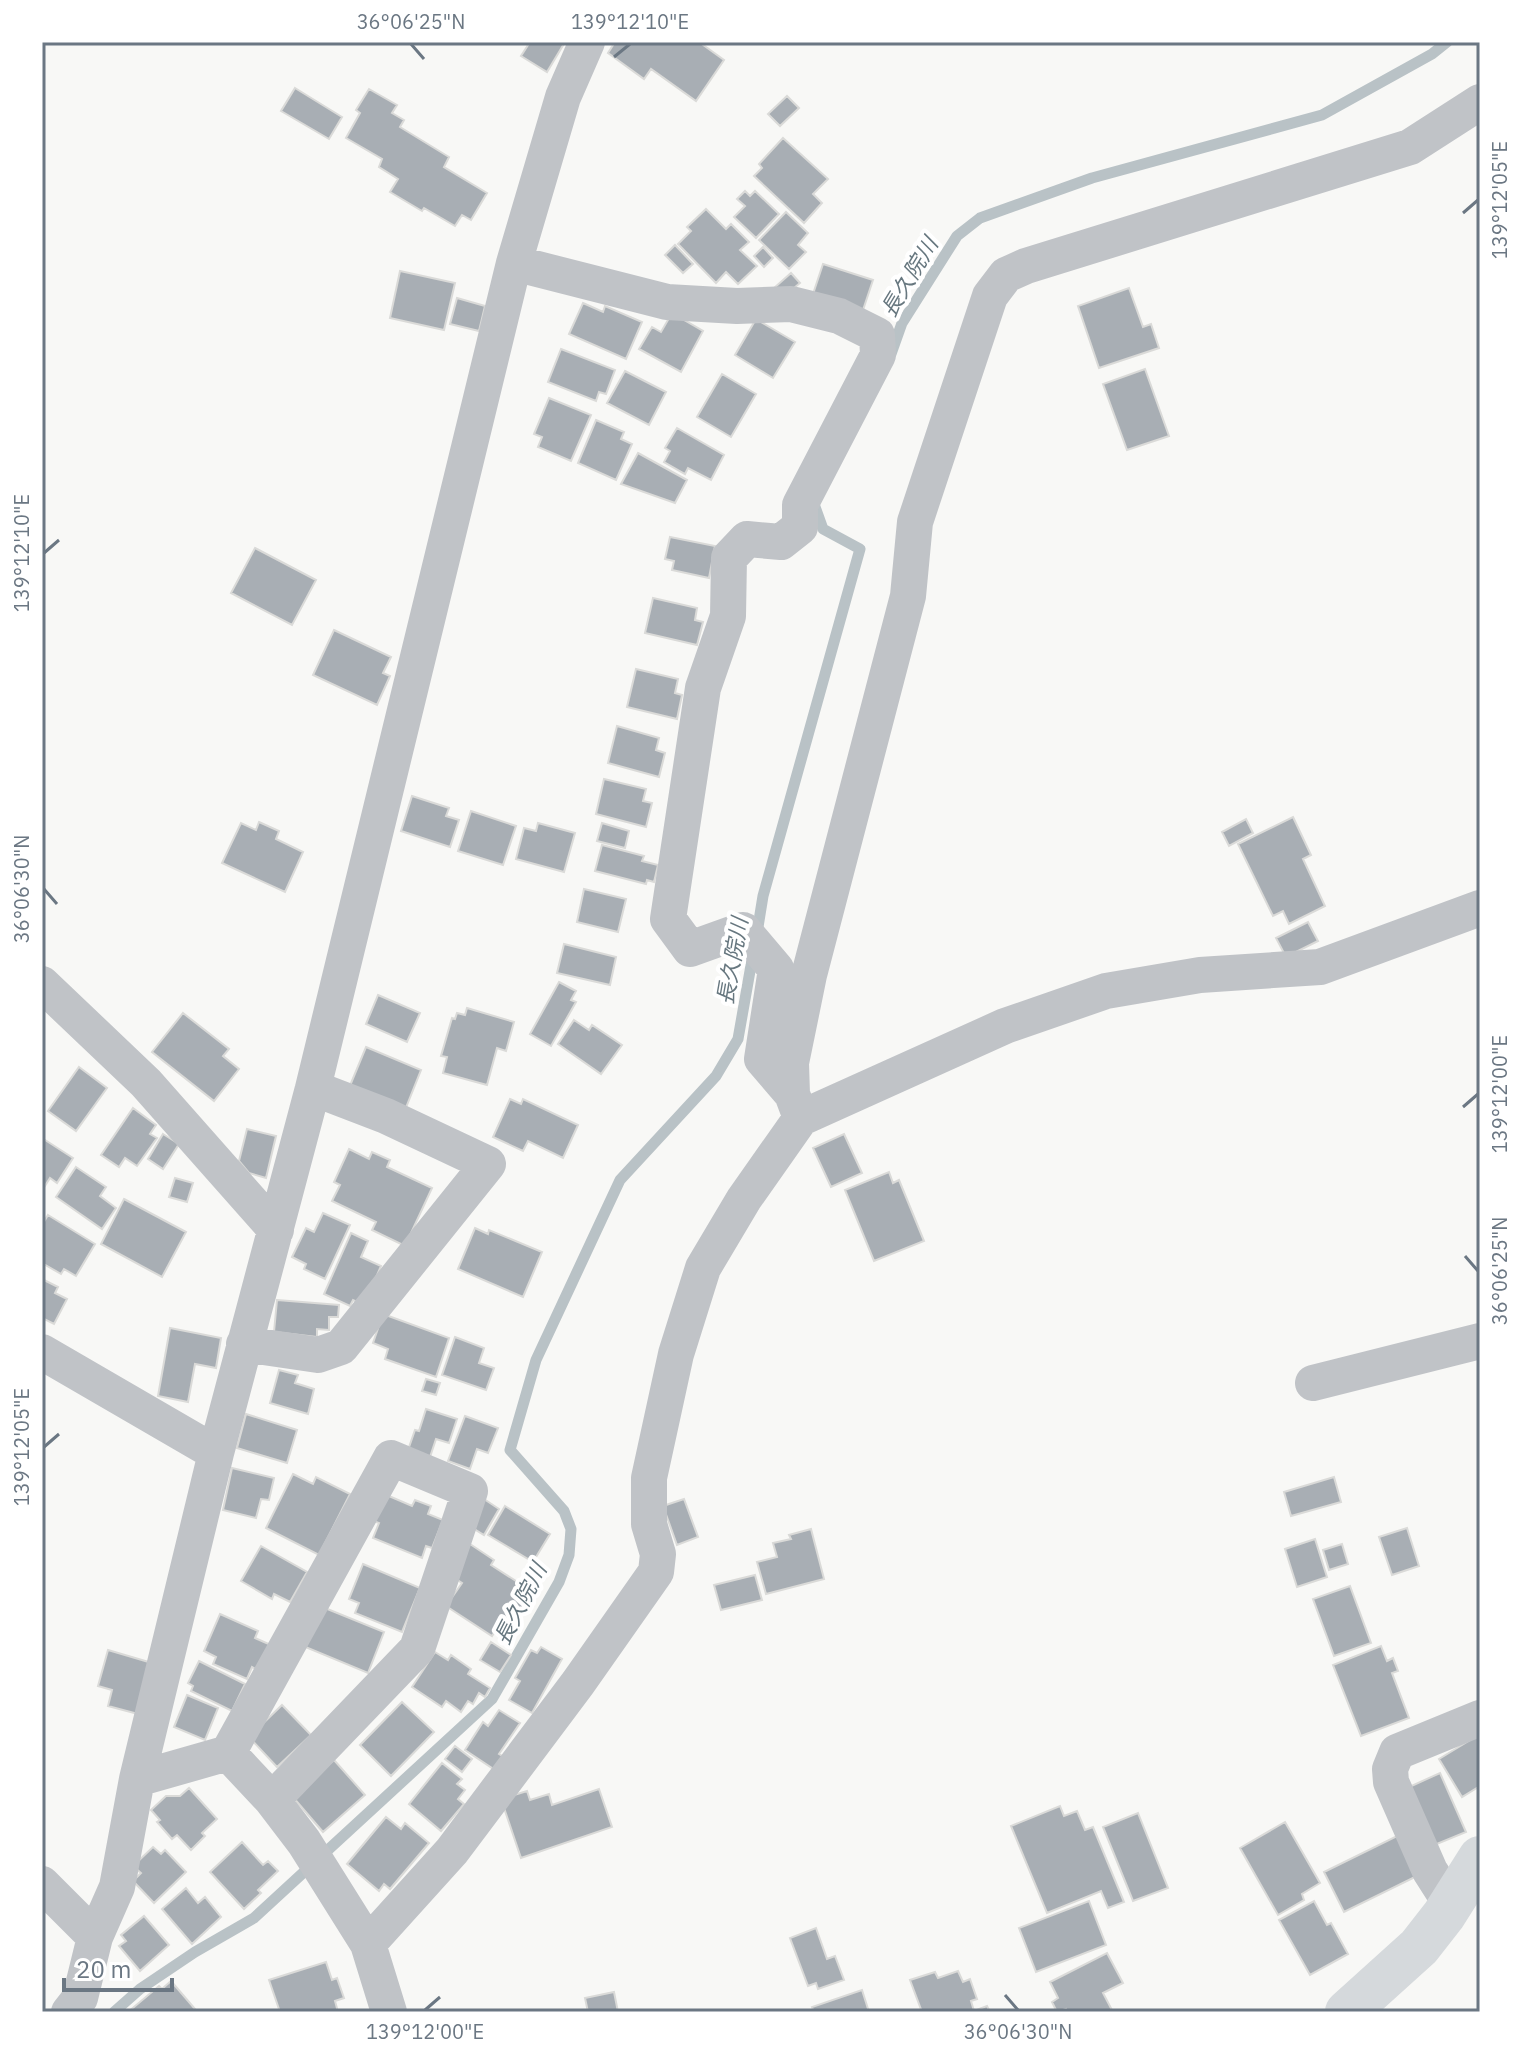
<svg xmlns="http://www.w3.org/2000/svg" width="1522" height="2054" font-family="'IBM Plex Sans','Noto Sans JP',sans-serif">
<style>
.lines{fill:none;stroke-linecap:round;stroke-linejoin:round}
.stream{stroke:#b9c2c6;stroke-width:11}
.building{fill:#a8aeb4;stroke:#dadad8;stroke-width:2}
.minor{stroke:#c0c3c7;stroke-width:36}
.secondary{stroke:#d5d9dc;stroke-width:44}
.ticks{fill:none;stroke:#6b7783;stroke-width:3}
.labels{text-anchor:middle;stroke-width:8;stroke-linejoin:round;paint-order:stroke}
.water-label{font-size:22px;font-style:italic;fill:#67777f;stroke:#fff}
.neatline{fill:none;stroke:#6b7783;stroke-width:3}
.ticks-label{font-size:20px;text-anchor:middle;fill:#6b7783}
</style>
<rect width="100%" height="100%" fill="#f8f8f6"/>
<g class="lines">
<!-- stream -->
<path class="stream" d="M891 354 902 323 957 236 980 218 1092 178 1322 115 1432 54 1447 42
M757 933 763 896 860 549 823 529 814 504
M114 2012 140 1989 195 1952 254 1918 492 1699 559 1582 569 1555 571 1529 564 1511 510 1450 536 1360 620 1180 716 1076 738 1039 753 954"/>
</g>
<!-- building -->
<path class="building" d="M530 42H565L547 72 521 56Z
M615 42H699L724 60 696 101 651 69 644 79 608 53Z
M295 88 342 117 329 139 281 111Z
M369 89 397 105 392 113 404 120 400 127 449 157 444 167 487 193 471 220 462 215 455 226 424 208 422 211 390 192 398 179 379 167 382 159 346 138 360 113 356 110Z
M787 96 799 108 780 126 768 114Z
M783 138 828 179 813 194 822 203 804 223 754 176 762 168 759 164Z
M745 191 750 196 755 191 779 214 756 238 734 217 745 206 737 199Z
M706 209 726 229 731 224 749 242 740 250 757 266 738 284 726 272 716 283 678 244 691 231 687 227Z
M786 212 808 233 798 245 806 252 789 269 759 240Z
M675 245 693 264 683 273 665 255Z
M763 247 773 258 764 267 754 256Z
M823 264 873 280 862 313 812 297Z
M400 271 455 283 444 330 390 318Z
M791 273 800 283 782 298 774 288Z
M1129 288 1143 327 1151 324 1159 348 1099 368 1078 306Z
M457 298 485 306 479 331 450 324Z
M583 303 603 312 605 306 642 322 626 359 569 334Z
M672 313 703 331 681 372 639 349 652 327 661 332Z
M756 319 795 342 773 378 735 355Z
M561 349 615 370 606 394 599 392 596 401 548 382Z
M1145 369 1169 436 1127 450 1103 384Z
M625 371 666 392 649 425 607 403Z
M722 374 756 394 731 437 697 417Z
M549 398 591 415 571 461 538 447 542 437 534 434Z
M596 420 624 432 621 439 632 444 616 480 578 463Z
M677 428 724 455 711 480 688 468 685 474 664 462 670 451 665 448Z
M638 453 687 480 675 503 621 484Z
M670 537 715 546 709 578 672 570 674 561 665 559Z
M255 548 316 580 292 625 231 593Z
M653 598 697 608 695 620 703 622 697 645 645 633Z
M334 630 391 657 383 673 390 676 377 705 313 675Z
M636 669 678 679 675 693 682 695 677 719 627 707Z
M617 726 659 738 656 750 665 753 659 777 608 763Z
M604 779 646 789 643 801 652 803 646 827 596 814Z
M412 796 449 808 446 816 459 820 450 847 401 831Z
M471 811 516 826 503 865 458 851Z
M1293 817 1311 855 1303 859 1325 906 1289 924 1283 911 1273 916 1238 844Z
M1246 819 1253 833 1229 846 1222 832Z
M259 822 279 831 276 839 303 852 285 892 222 863 241 823 256 830Z
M538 823 575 833 564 872 516 859 524 828 536 831Z
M602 823 629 831 625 848 597 841Z
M602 845 644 856 642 861 658 865 654 882 647 880 646 884 595 871Z
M584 889 626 899 618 932 577 922Z
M1308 922 1318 941 1286 957 1276 938Z
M564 944 616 957 610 985 557 973Z
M559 982 576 991 571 1000 576 1002 551 1046 530 1034Z
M378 995 420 1013 407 1042 366 1024Z
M467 1008 514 1022 506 1051 497 1048 487 1085 443 1073 447 1057 441 1056 452 1018 455 1019 457 1013 465 1015Z
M183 1013 229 1049 223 1056 239 1069 214 1101 152 1052Z
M574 1020 589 1030 592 1025 622 1045 601 1074 558 1044Z
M366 1047 421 1070 405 1110 349 1088Z
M79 1067 107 1088 76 1131 48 1111Z
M510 1099 521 1104 523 1099 578 1125 563 1158 528 1141 523 1151 493 1137Z
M133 1108 156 1125 150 1134 157 1138 137 1166 125 1158 119 1167 101 1155Z
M247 1129 276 1136 266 1178 249 1173 239 1161Z
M163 1134 179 1144 163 1169 148 1159Z
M844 1134 862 1173 831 1187 813 1148Z
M42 1138 73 1158 57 1183 50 1178 43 1189Z
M349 1149 369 1159 372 1152 390 1160 387 1167 432 1188 405 1246 372 1230 376 1222 332 1201 340 1185 334 1182Z
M76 1167 106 1187 100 1196 116 1208 102 1229 56 1197Z
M889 1172 893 1183 899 1180 924 1241 874 1261 845 1190Z
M175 1178 193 1183 187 1202 169 1197Z
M124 1199 186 1232 162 1277 101 1244Z
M323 1213 350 1225 325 1279 304 1269 306 1264 292 1257 306 1228 314 1232Z
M48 1215 95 1244 76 1276 64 1269 61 1274 42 1263V1225Z
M475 1228 488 1234 489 1230 542 1252 523 1297 458 1269Z
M351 1233 368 1241 361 1257 381 1266 364 1305 353 1300 350 1306 324 1294Z
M42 1279 58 1287 55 1293 67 1299 54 1324 42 1318Z
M277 1300 339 1305 338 1317H329V1330L317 1329V1337L274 1332Z
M383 1314 449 1338 436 1377 385 1359 388 1349 373 1343Z
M170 1328 221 1338 216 1368 195 1364 188 1402 158 1396Z
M455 1337 484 1348 479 1363 494 1368 486 1390 442 1375Z
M279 1370 298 1375 295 1383 314 1389 308 1414 270 1403Z
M426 1379 440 1383 436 1395 422 1391Z
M426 1409 457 1419 449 1443 436 1439 430 1457 408 1450 415 1430 419 1431Z
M246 1414 297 1430 287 1463 237 1448Z
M465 1416 498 1428 488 1453 477 1449 470 1469 448 1461Z
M232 1468 274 1478 269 1500 261 1499 256 1518 223 1510Z
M293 1474 313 1484 316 1477 350 1494 319 1555 266 1528Z
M1334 1477 1341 1502 1291 1516 1284 1492Z
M382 1493 412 1506 415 1500 431 1506 428 1514 443 1520 432 1548 426 1546 422 1558 373 1538 379 1523 371 1520Z
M481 1497 499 1509 484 1535 466 1524Z
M684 1499 698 1537 677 1545 663 1506Z
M505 1506 550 1534 533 1562 488 1535Z
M1407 1528 1419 1566 1392 1575 1379 1537Z
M811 1529 824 1579 766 1594 757 1562 777 1557 773 1543 791 1539 789 1535Z
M1315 1539 1327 1577 1297 1587 1285 1549Z
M470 1544 494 1560 491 1565 533 1592 506 1632 498 1627 492 1636 446 1606 462 1583 450 1575Z
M1342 1544 1348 1564 1329 1570 1323 1550Z
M261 1546 307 1572 290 1602 274 1594 272 1599 241 1581Z
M363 1564 420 1588 402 1632 355 1613 359 1603 349 1599Z
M755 1575 762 1600 721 1610 714 1585Z
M1350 1586 1371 1643 1334 1656 1313 1599Z
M320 1606 384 1632 368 1673 303 1646Z
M220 1614 258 1631 255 1638 271 1645 259 1671 252 1667 247 1679 213 1664 216 1657 204 1651Z
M491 1642 511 1655 500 1672 480 1660Z
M1381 1646 1387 1661 1393 1658 1398 1671 1392 1673 1409 1718 1361 1736 1333 1665Z
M541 1647 562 1659 532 1713 509 1700 520 1681 515 1678 531 1650 537 1653Z
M108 1650 152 1663 138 1714 108 1706 112 1690 98 1686Z
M435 1652 448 1660 451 1655 471 1669 468 1674 490 1688 485 1697 479 1693 473 1704 468 1701 461 1712 446 1701 442 1707 412 1687Z
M199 1661 245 1684 232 1711 191 1691 193 1686 188 1683Z
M187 1695 218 1708 205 1740 174 1727Z
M402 1702 434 1732 391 1776 360 1745Z
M282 1705 311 1735 277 1767 249 1737Z
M499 1710 520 1723 499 1754 504 1757 495 1770 465 1750 483 1722 488 1726Z
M1480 1734V1786L1462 1797 1439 1759Z
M455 1746 472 1759 462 1772 445 1759Z
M334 1760 365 1795 323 1832 292 1796Z
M442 1763 462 1779 457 1784 465 1790 458 1799 464 1804 441 1831 409 1804Z
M1440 1773 1466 1832 1432 1846 1407 1788Z
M189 1788 217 1819 202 1833 205 1836 191 1850 177 1835 172 1839 157 1822 160 1820 151 1810 166 1796H180Z
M599 1789 612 1827 521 1858 501 1799 527 1791 530 1800 549 1794 552 1805Z
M1060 1806 1064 1816 1077 1811 1085 1830 1093 1827 1124 1902 1108 1908 1101 1891 1047 1913 1011 1826Z
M1138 1813 1168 1888 1133 1901 1103 1827Z
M386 1817 401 1829 405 1823 429 1843 390 1889 384 1884 379 1891 347 1864Z
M1285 1822 1320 1883 1302 1894 1304 1900 1278 1915 1240 1848Z
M1397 1836 1417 1876 1344 1912 1324 1872Z
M242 1842 263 1865 268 1861 278 1871 258 1890 261 1893 244 1909 210 1872Z
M153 1847 161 1854 165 1850 186 1872 154 1903 133 1881 141 1873 133 1866Z
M186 1888 198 1903 205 1897 221 1917 192 1944 162 1909Z
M1089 1901 1106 1945 1036 1972 1019 1928Z
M1314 1901 1327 1925 1331 1923 1348 1954 1310 1975 1279 1920Z
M144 1916 169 1945 140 1971 119 1946 126 1941 121 1935Z
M816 1928 827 1959 835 1956 844 1980 818 1989 816 1983 808 1986 790 1938Z
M1107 1953 1123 1983 1103 1993 1113 2012H1068L1066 2009 1057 2012 1052 2002 1058 1998 1050 1982Z
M326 1962 332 1980 337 1978 344 1998 335 2001 338 2012H280L269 1980Z
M958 1971 963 1982 970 1979 977 1999 971 2001 974 2011 987 2006 990 2012H922L910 1980 935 1972 938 1978Z
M171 1981 195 2009 192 2012H128L159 1986 162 1989Z
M862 1990 869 2012H814L812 2007Z
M614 1992 618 2012H588L585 1998Z"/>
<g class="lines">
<!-- minor -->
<path class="minor" d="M514 263 667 302 737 306 791 304 839 316 877 335 878 355 800 505V527L781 542 747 539 729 558 728 616 703 688 668 919 690 949 743 930 776 969 762 1059 792 1094
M42 984 146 1083 276 1230
M801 1118 792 1094 791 1063 809 975 908 596 915 522 990 296 1006 275 1026 266 1410 147 1480 102
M244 1344 318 1355 341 1347 488 1164 386 1116 313 1088
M42 1352 216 1453
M1313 1383 1480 1341
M228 1753 391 1458 470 1491 417 1649 272 1800
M137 1779 228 1753 272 1800 304 1842 368 1944 389 2012
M42 1884 95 1937
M1451 1904 1430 1871 1391 1782 1390 1769 1397 1752 1480 1718
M368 1944 452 1851 578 1683 656 1572 658 1554 649 1524V1478L676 1354 703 1268 744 1199 801 1118 1005 1026 1106 991 1200 975 1320 967 1480 908
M69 2012 80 1998 95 1937 117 1887 137 1779 216 1453 313 1088 514 263 563 97 587 42"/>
<!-- secondary -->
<path class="secondary" d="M1347 2012 1419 1947 1444 1915 1480 1858"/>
</g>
<!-- ticks -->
<path class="ticks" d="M411 44 424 59M614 57 630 44M1463 213 1478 200M44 553 59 540M44 889 57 904M1463 1107 1478 1094M1465 1256 1478 1271M44 1447 59 1434M1005 1995 1018 2010M425 2010 440 1997"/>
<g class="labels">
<!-- water labels -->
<g class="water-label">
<text transform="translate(909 277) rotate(-59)" y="8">長久院川</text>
<text transform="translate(732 961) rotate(-80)" y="8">長久院川</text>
<text transform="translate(520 1604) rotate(-63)" y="8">長久院川</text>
</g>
</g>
<!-- border -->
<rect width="1522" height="2054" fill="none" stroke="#ffffff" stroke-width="88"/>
<!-- scale -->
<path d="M64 1978v12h108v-12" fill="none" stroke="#6b7783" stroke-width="4"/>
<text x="76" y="1978" font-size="24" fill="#6b7783" stroke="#ffffff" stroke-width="6" paint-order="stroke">20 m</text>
<rect x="44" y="44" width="1434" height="1966" class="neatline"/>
<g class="ticks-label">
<text x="411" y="29">36°06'25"N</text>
<text x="630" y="29">139°12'10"E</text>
<text transform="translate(1500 200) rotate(-90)" y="7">139°12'05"E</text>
<text transform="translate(22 553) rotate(-90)" y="7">139°12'10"E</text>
<text transform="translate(22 889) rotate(-90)" y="7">36°06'30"N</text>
<text transform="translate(1500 1094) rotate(-90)" y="7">139°12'00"E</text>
<text transform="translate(1500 1271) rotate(-90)" y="7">36°06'25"N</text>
<text transform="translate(22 1447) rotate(-90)" y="7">139°12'05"E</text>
<text x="425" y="2039">139°12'00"E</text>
<text x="1018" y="2039">36°06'30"N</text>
</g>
</svg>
